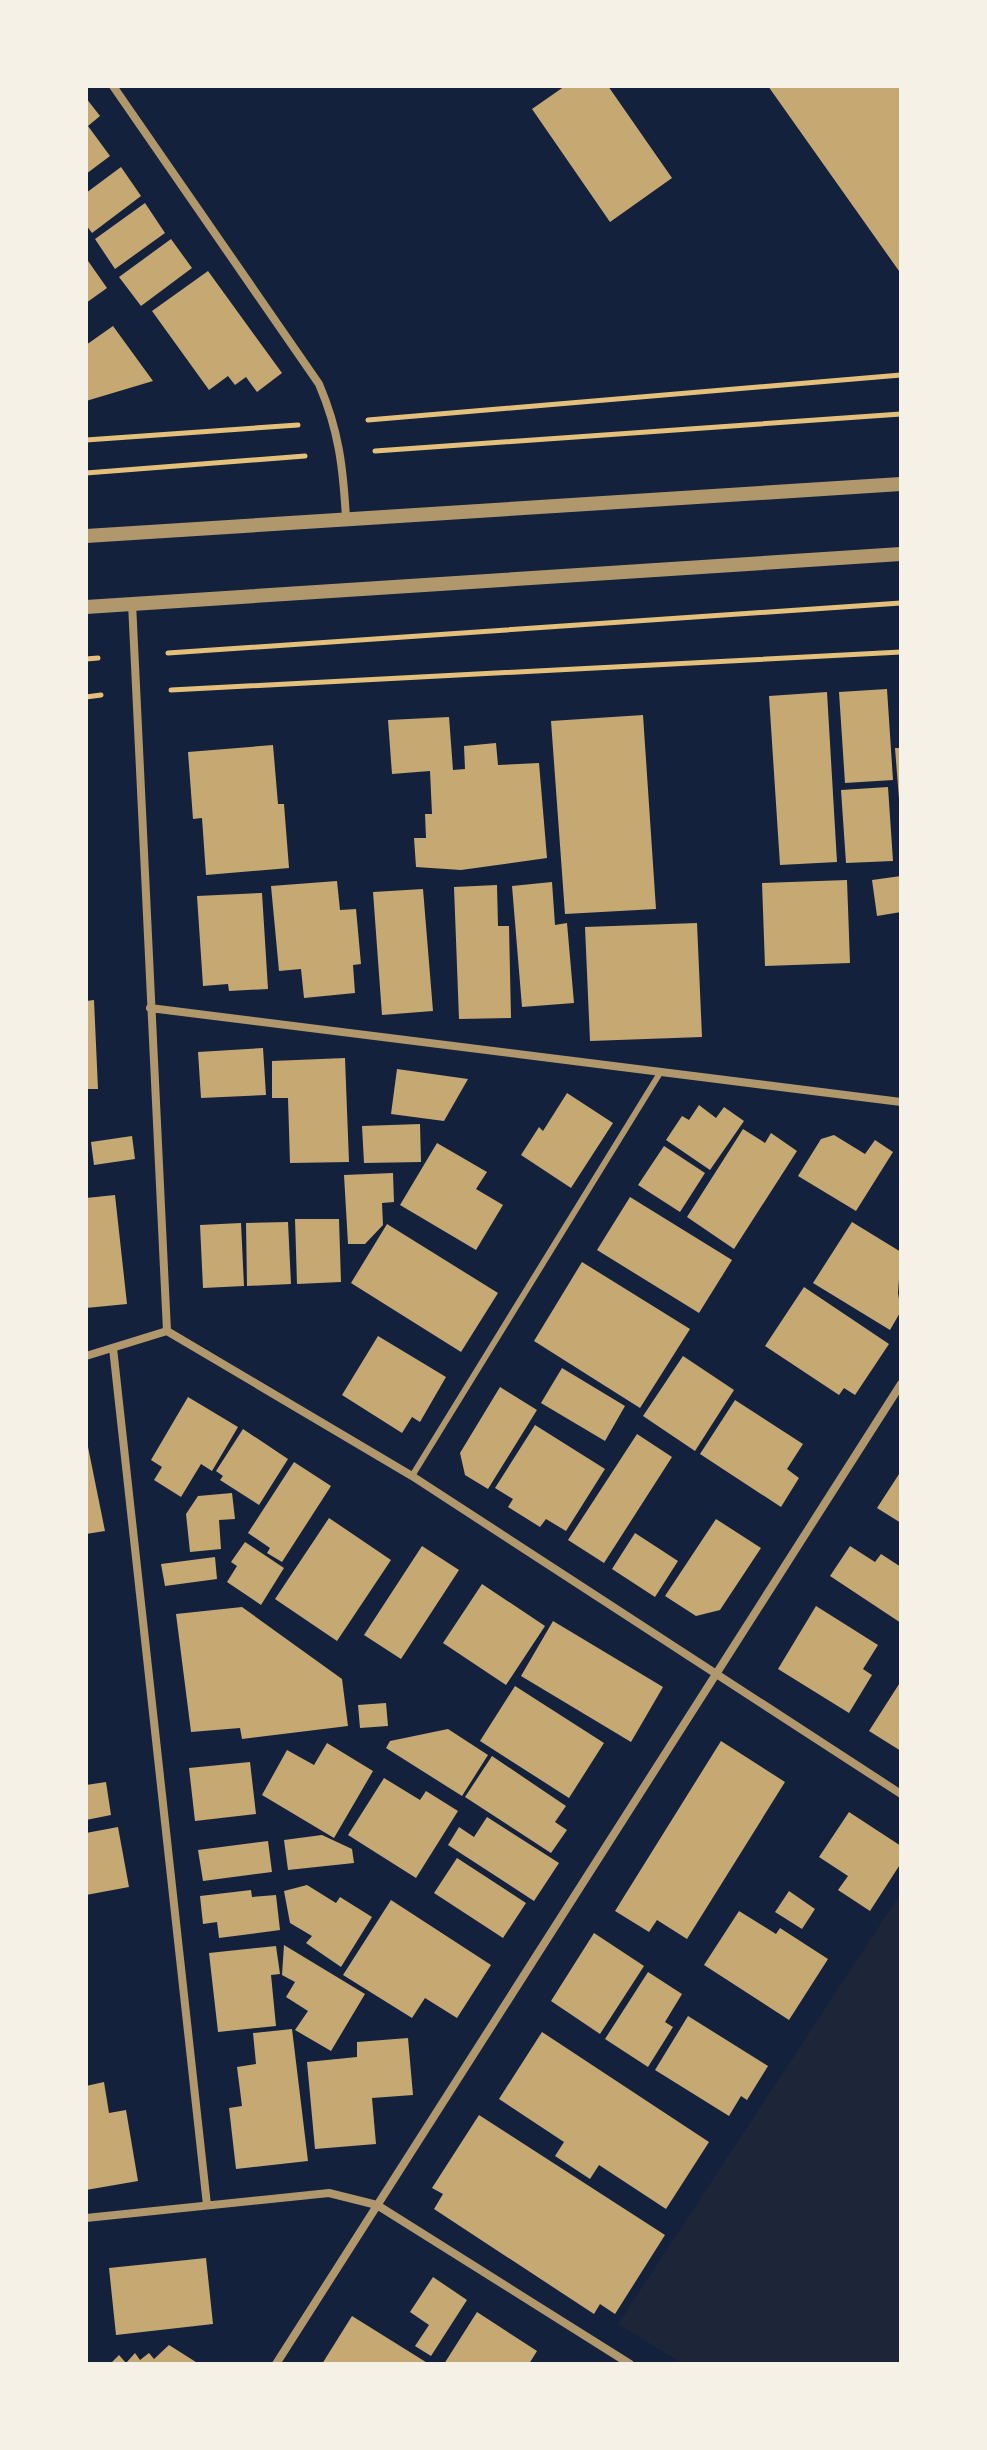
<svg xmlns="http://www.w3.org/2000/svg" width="987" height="2450" font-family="'Playfair Display',serif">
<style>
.green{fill:#1d2539}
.building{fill:#c6a872}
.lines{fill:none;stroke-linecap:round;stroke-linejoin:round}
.path{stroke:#e5c07b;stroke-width:5}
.service{stroke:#b1986c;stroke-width:6}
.minor{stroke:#b1986c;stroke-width:8}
.tertiary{stroke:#b1986c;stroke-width:14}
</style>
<rect width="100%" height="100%" fill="#14213d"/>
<!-- green -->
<path class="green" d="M901 1893V2364H683L618 2324Z"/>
<!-- building -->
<path class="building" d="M565 86H608L672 178 610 222 532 109Z
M768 86H901V269L899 271Z
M86 98 100 116 88 126 110 156 86 174Z
M121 167 141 196 92 233 86 225V193Z
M145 203 165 233 115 269 95 239Z
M171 239 192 268 141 306 119 277Z
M86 258 107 288 86 303Z
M208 271 282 373 257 392 246 377 235 385 228 376 209 390 152 311Z
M113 326 153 381 86 401V345Z
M887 689 893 780 845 783 839 692Z
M827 692 837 862 780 865 769 696Z
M643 715 656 909 565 914 551 721Z
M449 717 453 770 465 769 464 746 496 743 498 765 539 763 547 858 461 870 416 867 414 838H426L425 814H432L430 771 392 774 388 720Z
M273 745 278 804H284L289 868 206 875 202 818 193 819 188 752Z
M895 748H901V799H899Z
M888 787 893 861 846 863 841 790Z
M901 876V912L877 916 872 880Z
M847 880 850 963 765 966 762 883Z
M337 881 340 910 356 909 361 964 353 965 355 993 304 998 301 969 279 971 271 886Z
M552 882 555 925 567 923 574 1003 522 1007 512 886Z
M497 885 498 926H509L511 1018 459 1019 454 887Z
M423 889 433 1011 382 1015 373 892Z
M262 893 268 989 229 991 228 984 203 986 197 896Z
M697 923 702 1037 590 1041 585 927Z
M94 1000 98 1089H86V1001Z
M263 1048 266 1095 201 1098 198 1052Z
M345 1058 349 1162 290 1163 288 1098H272V1061Z
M397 1069 468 1079 444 1121 391 1114Z
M567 1093 613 1123 571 1188 521 1155 539 1127 543 1131Z
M699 1105 716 1118 724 1107 744 1121 710 1170 666 1140 682 1116 689 1120Z
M420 1124 421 1162 364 1163 362 1126Z
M743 1129 765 1143 771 1133 797 1151 734 1249 687 1217Z
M834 1135 865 1154 875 1140 893 1152 856 1211 798 1176 821 1139Z
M132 1136 135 1159 94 1165 91 1142Z
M437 1143 487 1172 476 1189 503 1205 476 1250 400 1205Z
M664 1146 705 1173 680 1212 638 1185Z
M393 1173 394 1202 382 1203 383 1225 365 1244H348L344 1175Z
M115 1195 127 1304 86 1308V1198Z
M630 1197 732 1260 699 1313 597 1250Z
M295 1219H339L341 1282 297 1284Z
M288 1222 291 1284 247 1286 246 1223Z
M852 1222 901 1252 898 1293 901 1311 890 1330 813 1283Z
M241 1223 244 1286 203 1288 200 1225Z
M387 1224 498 1293 461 1352 351 1283Z
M582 1262 690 1329 640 1408 534 1341Z
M804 1287 889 1344 855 1395 844 1388 839 1395 765 1346Z
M378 1336 446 1377 420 1422 412 1417 402 1433 342 1395Z
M683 1356 734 1390 695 1451 643 1416Z
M562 1368 625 1406 605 1441 541 1403Z
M500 1387 537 1410 488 1489 465 1475 460 1453Z
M188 1397 238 1427 212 1471 201 1464 181 1497 154 1480 162 1467 151 1460Z
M735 1400 803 1444 787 1469 799 1478 781 1507 700 1454Z
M535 1425 605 1469 566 1531 546 1519 540 1527 508 1507 513 1499 495 1488Z
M243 1429 288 1459 259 1505 220 1480 223 1476 216 1471Z
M637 1434 672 1457 604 1563 568 1540Z
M87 1442 105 1531 86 1534V1443Z
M294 1462 331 1486 282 1562 267 1553 270 1548 248 1533Z
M901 1471V1523L877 1508Z
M232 1493 235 1519 219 1520 221 1549 190 1552 186 1514 198 1496Z
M329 1518 391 1560 337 1641 275 1599Z
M716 1519 761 1548 720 1610 696 1616 665 1596Z
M635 1533 678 1561 655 1597 612 1569Z
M245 1542 284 1568 261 1605 227 1582 237 1566 231 1562Z
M422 1546 459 1570 401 1659 364 1635Z
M850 1546 875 1562 881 1554 901 1567V1623L830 1576Z
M215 1557 217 1579 165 1586 161 1564Z
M482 1584 545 1626 506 1685 443 1643Z
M816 1606 878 1645 863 1669 872 1675 849 1713 778 1669Z
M242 1607 342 1679 348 1726 242 1739 240 1728 191 1732 176 1614Z
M553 1621 663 1687 631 1742 521 1676Z
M901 1681V1751L869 1731Z
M515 1686 604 1743 569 1798 480 1741Z
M386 1703 388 1726 360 1728 358 1705Z
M448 1729 488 1755 462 1796 386 1748 390 1741Z
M721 1741 785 1782 687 1939 657 1920 649 1932 615 1911Z
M327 1743 373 1771 334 1838 262 1795 287 1750 314 1765Z
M492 1756 566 1806 555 1822 567 1830 551 1853 465 1797Z
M250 1762 256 1814 195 1821 189 1768Z
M384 1778 420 1800 426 1791 458 1811 416 1878 348 1835Z
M106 1782 111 1815 86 1820V1785Z
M849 1812 901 1846V1863L870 1911 838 1890 848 1876 819 1857Z
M487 1817 559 1863 534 1901 448 1845 459 1827 474 1837Z
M118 1827 129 1887 86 1895V1833Z
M322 1835 352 1849 354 1863 288 1870 284 1840Z
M268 1841 272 1872 203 1881 198 1850Z
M457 1858 526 1903 503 1938 434 1893Z
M307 1885 336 1903 340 1897 372 1917 341 1967 306 1943 312 1936 290 1923 284 1891Z
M251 1890 252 1897 276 1895 280 1930 219 1938 217 1922 203 1924 200 1896Z
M789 1891 815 1909 802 1929 775 1912Z
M391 1900 491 1965 457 2018 425 1998 412 2018 343 1975Z
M739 1911 776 1934 780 1928 828 1959 789 2020 704 1965Z
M594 1933 644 1966 600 2034 551 2001Z
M284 1945 365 1994 331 2051 295 2030 308 2011 286 1997 295 1982 282 1975Z
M276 1946 280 1974 271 1975 276 2026 218 2032 209 1953Z
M648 1972 682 1994 665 2022 673 2027 648 2067 605 2039Z
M688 2016 768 2066 747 2100 741 2096 729 2116 655 2070Z
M292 2029 308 2161 236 2169 229 2108 242 2106 237 2067 256 2064 253 2033Z
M542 2032 709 2142 666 2209 599 2165 590 2179 555 2156 564 2142 499 2099Z
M408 2038 413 2095 372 2098 376 2144 315 2149 307 2062 357 2057V2042Z
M104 2082 109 2113 126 2110 138 2181 86 2190V2086Z
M479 2115 665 2235 615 2314 600 2304 594 2314 434 2209 443 2194 432 2188Z
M206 2258 213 2324 116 2335 109 2268Z
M433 2277 467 2300 431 2356 415 2346 429 2325 410 2312Z
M477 2312 537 2351 529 2364H444Z
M352 2316 429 2364H322Z
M169 2345 199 2364H110L119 2355 126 2363 135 2353 140 2360 149 2353 154 2359Z"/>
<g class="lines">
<!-- path -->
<path class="path" d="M368 420 901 375
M86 440 298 425
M375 451 901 414
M86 473 305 456
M168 653 901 603
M86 659 98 658
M171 690 901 652
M86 697 101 695"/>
<!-- service -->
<path class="service" d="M412 1476 660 1073"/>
<!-- minor -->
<path class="minor" d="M113 86 319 384C339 431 343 467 346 518
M132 603 167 1331
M150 1008 901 1102
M113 1348 207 2205
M86 1356 167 1331 412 1476 901 1794
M86 2218 329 2193 377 2205 630 2364
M276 2364 901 1384"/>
<!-- tertiary -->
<path class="tertiary" d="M86 536 901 484
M86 607 901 554"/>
</g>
<!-- border -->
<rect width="987" height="2450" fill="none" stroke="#f6f1e7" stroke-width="176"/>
</svg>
